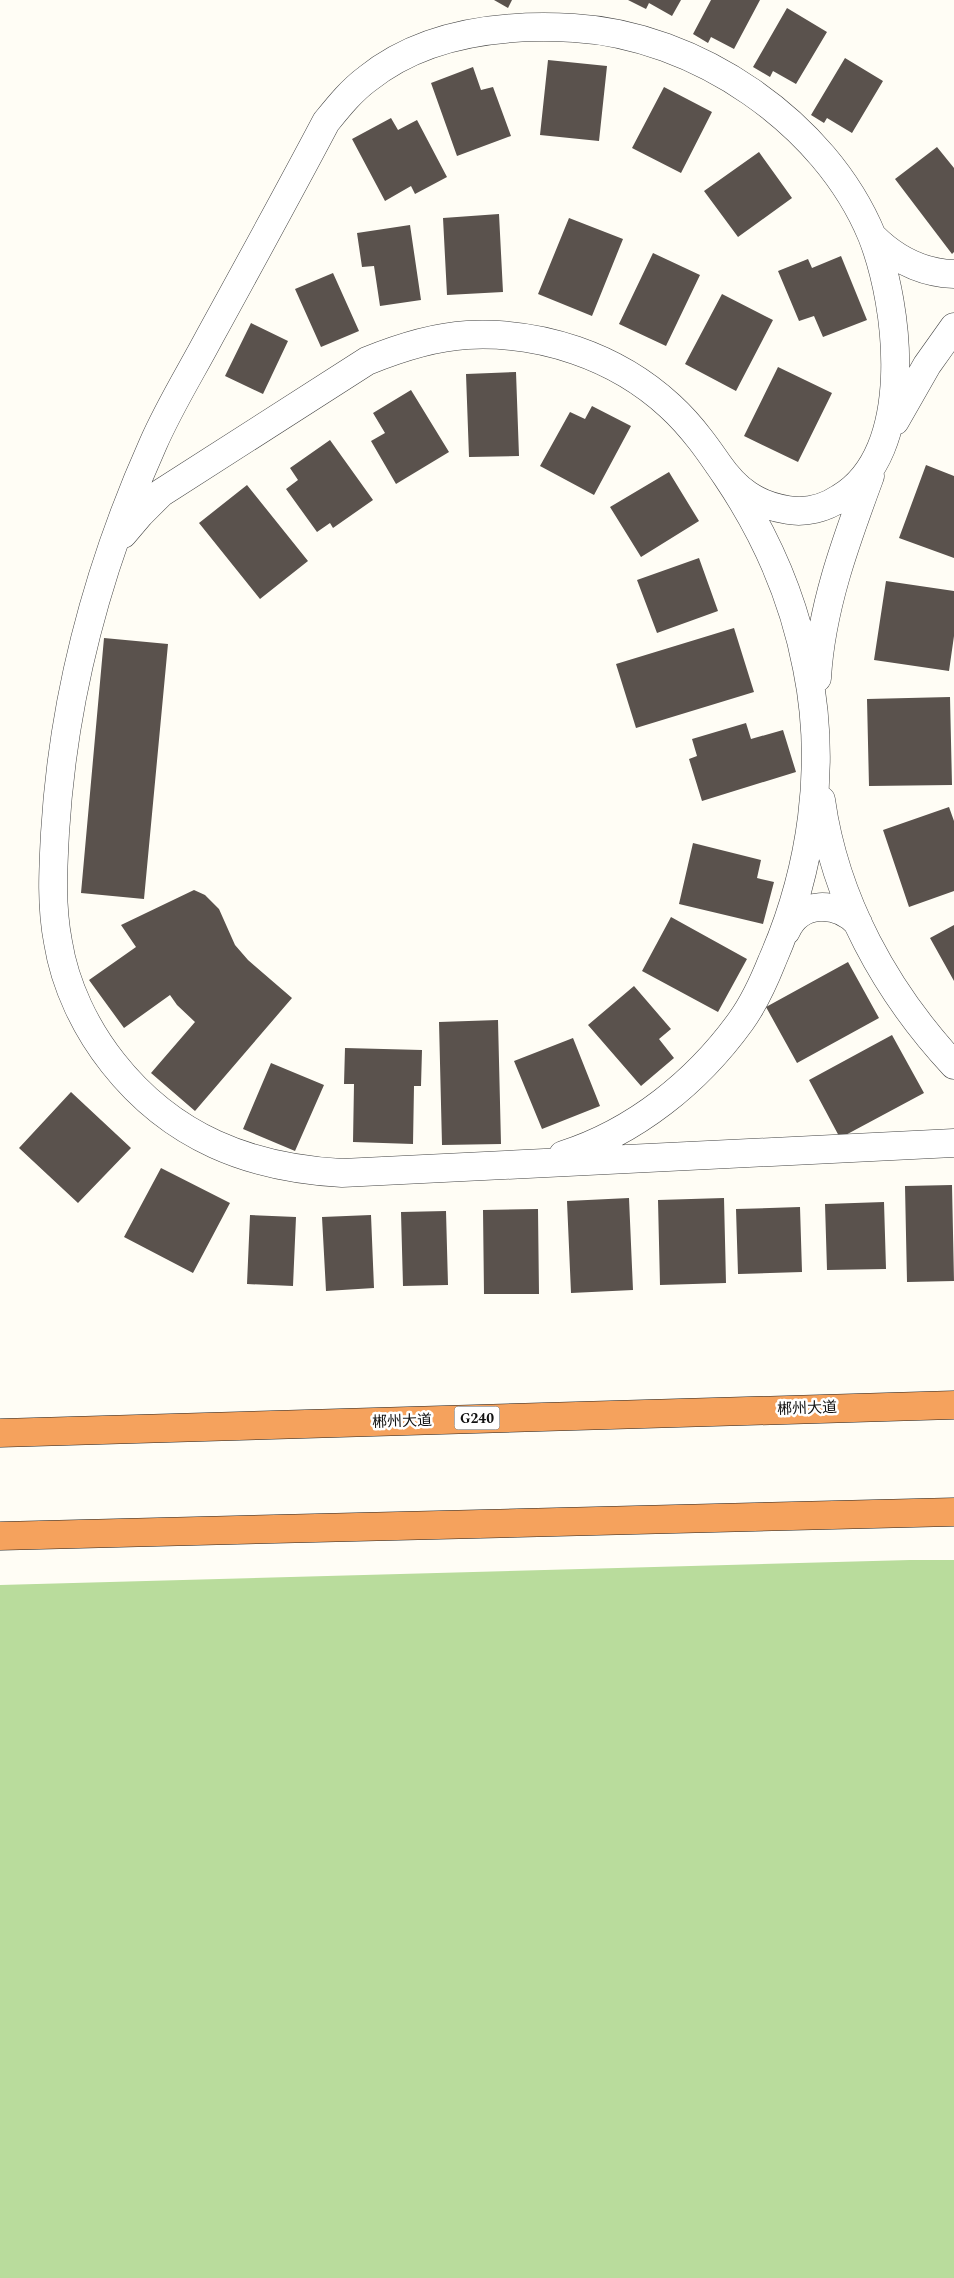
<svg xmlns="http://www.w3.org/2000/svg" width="954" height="2278" font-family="Spectral,'Noto Sans SC',serif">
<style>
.forest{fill:#b9dc9c}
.building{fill:#5a524d}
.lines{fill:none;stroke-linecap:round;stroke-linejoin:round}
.minor-casing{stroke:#444;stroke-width:29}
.highway-casing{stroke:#222;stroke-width:29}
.minor{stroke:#fff;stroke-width:28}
.highway{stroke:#f5a25d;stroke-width:28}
.labels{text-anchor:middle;stroke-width:5;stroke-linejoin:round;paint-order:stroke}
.shield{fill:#fff;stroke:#585858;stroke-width:1}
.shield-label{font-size:14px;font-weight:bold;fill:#111}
.street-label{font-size:15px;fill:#111;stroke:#fff}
</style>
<rect width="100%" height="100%" fill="#fffdf5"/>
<!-- forest -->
<path class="forest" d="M910 1560H954V2278H0V1585Z"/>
<!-- building -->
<path class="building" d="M494 0H512L508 8Z
M628 0H681L672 16 649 3 646 9Z
M711 0H760L734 49 711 37 708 43 693 34Z
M787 8 827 32 796 84 773 71 770 77 753 67Z
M845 58 883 81 852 133 827 118 824 123 811 115Z
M548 60 607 66 599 141 540 135Z
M473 67 481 90 493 87 511 136 457 156 431 83Z
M664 87 712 112 681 173 632 148Z
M391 118 398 130 417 120 447 177 415 194 411 186 385 201 352 139Z
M937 147 954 168V252L952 254 895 179Z
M759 152 792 198 738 237 704 191Z
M499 214 503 292 447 295 443 218Z
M569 218 623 239 592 316 538 294Z
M410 225 421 300 380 306 374 266 362 267 357 233Z
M653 253 700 275 666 346 619 324Z
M841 256 867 320 823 337 814 316 799 321 778 271 808 259 812 268Z
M333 273 359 331 321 347 295 289Z
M722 294 773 320 736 391 685 364Z
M251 323 288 341 263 394 225 376Z
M778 367 832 393 798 462 744 436Z
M516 372 519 456 469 457 466 374Z
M411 390 449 452 396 484 371 441 385 433 373 413Z
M592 406 631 426 594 495 540 466 570 412 585 419Z
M330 440 373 500 333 528 330 523 317 532 286 489 298 480 290 468Z
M926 465 954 476V558L899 538Z
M669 472 699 521 641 557 610 507Z
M247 485 308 561 260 599 199 523Z
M699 558 718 611 657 633 637 580Z
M886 581 954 591V636L949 671 874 660Z
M734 628 754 692 636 728 616 664Z
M104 638 168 644 144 899 81 893Z
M950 697 952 785 869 786 867 699Z
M746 723 751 739 783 730 796 772 702 801 689 759 697 756 692 739Z
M949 807 954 821V891L909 907 883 830Z
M693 843 761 860 757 878 774 882 763 924 679 904Z
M194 890 205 895 219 909 235 945 248 960 292 998 195 1111 151 1073 195 1022 177 1005 170 995 124 1028 89 980 136 947 121 925Z
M671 917 747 959 718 1012 642 971Z
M954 925V981L930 938Z
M848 962 879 1018 797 1063 766 1007Z
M634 986 671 1029 659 1039 674 1058 641 1086 588 1025Z
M498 1020 501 1144 442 1145 439 1022Z
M892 1035 924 1093 840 1138 809 1080Z
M573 1038 600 1106 542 1129 514 1061Z
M345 1048 422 1050 421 1086H414L413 1144 353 1142 354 1084H344Z
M271 1063 324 1085 295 1151 243 1129Z
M71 1092 131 1148 78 1203 19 1148Z
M161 1168 230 1203 193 1273 124 1237Z
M952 1185 954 1281 907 1282 905 1186Z
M629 1198 633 1290 571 1293 567 1201Z
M724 1198 726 1283 660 1285 658 1200Z
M884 1202 886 1269 827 1270 825 1204Z
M800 1207 802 1272 738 1274 736 1209Z
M538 1209 539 1294H484L483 1210Z
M446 1211 448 1285 403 1286 401 1212Z
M250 1215 296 1217 293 1286 247 1284Z
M371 1215 374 1288 326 1291 322 1217Z"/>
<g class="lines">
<defs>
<path id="minor" d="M873 237C896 260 922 273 954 274
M895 421 927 365 954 327
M718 464C736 490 756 505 788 510 806 513 825 508 840 498 916 453 900 307 872 236 825 122 696 35 574 28 504 24 424 33 367 79 351 91 339 106 326 122 288 194 249 265 210 336 191 372 169 407 153 444 98 567 63 698 55 833 53 870 51 906 58 942 65 986 86 1029 113 1063 172 1138 250 1168 342 1173L954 1143
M123 534 140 514 161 493 367 361C399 348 432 337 467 335 540 331 616 356 670 406 693 427 710 452 727 477 766 535 794 599 807 668 827 766 812 870 772 961 764 981 754 1003 741 1021 697 1082 635 1132 563 1155
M817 678C821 608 846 541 870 476
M821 800C835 900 886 992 954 1065
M786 931C800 900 837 901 858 923"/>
<path id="highway" d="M0 1433 954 1405
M0 1536 954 1512"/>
</defs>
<!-- minor casing -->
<use href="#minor" class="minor-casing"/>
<!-- highway casing -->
<use href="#highway" class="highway-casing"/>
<!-- minor -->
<use href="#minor" class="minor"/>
<!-- highway -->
<use href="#highway" class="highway"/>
</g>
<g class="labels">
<!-- shield labels -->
<rect class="shield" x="454.5" y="1406.5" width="45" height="23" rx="4"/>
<g class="shield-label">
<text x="477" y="1423">G240</text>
</g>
<!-- street labels -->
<g class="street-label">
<text transform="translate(807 1408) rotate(-2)" y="5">郴州大道</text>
<text transform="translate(402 1421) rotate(-2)" y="5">郴州大道</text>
</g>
</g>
</svg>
